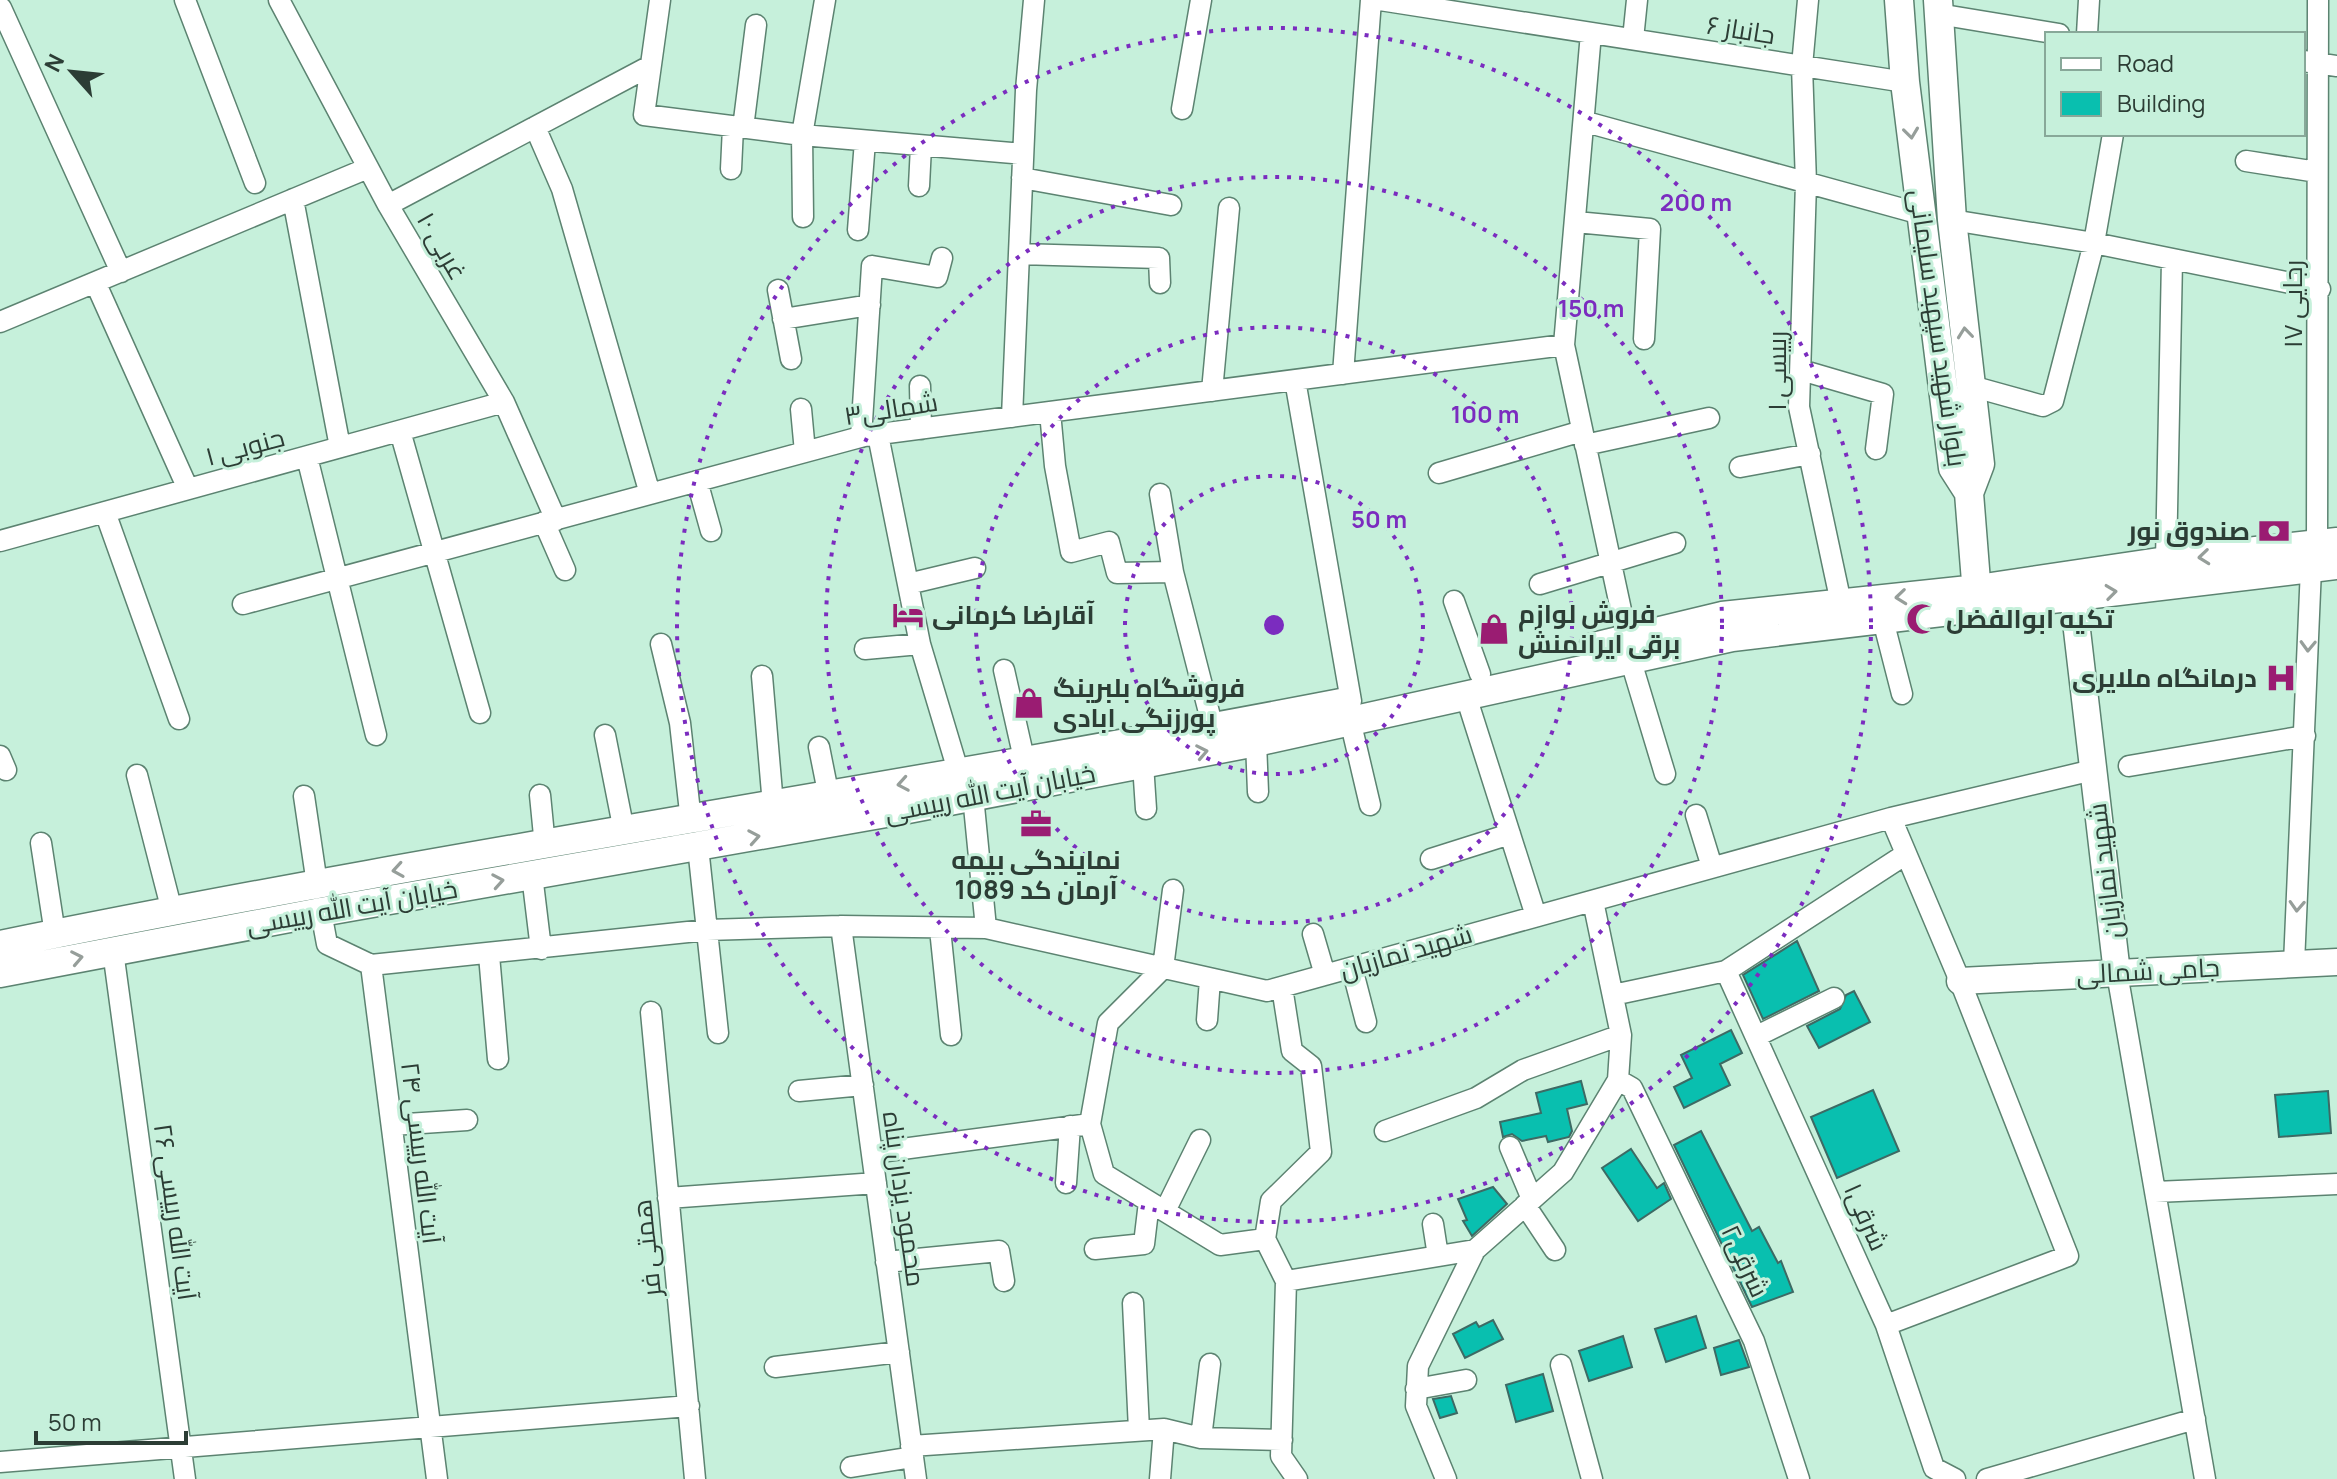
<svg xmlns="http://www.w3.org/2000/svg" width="2337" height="1479" font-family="Manrope,Cairo,sans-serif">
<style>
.building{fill:#09bfaf;stroke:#3d6a64;stroke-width:2}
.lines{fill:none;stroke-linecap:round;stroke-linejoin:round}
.minor-casing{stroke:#5c8371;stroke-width:23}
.tertiary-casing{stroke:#5c8371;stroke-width:29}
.secondary-casing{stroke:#5c8371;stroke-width:31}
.minor{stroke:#fff;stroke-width:20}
.tertiary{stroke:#fff;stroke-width:26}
.secondary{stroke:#fff;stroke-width:28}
.oneway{stroke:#969e9a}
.ring{fill:none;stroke:#7b2cbf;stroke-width:4;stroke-dasharray:4 8}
.labels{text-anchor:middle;stroke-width:6;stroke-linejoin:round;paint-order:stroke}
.street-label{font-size:26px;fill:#2c3d35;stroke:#c6f0db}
.poi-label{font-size:26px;font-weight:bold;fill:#2c3d35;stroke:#c6f0db;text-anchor:start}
.centre{fill:#7b2cbf;stroke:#c6f0db;stroke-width:4}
.ring-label{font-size:24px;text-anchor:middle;font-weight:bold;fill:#7b2cbf;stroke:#c6f0db;stroke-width:6;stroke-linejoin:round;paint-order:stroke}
</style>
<rect width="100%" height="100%" fill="#c6f0db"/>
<!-- building -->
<path class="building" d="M1797 941 1819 991 1763 1019 1743 975Z
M1854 991 1870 1022 1819 1048 1807 1026 1840 1009 1846 995Z
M1731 1030 1742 1053 1720 1064 1730 1085 1684 1108 1674 1087 1692 1078 1681 1055Z
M1581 1081 1587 1104 1567 1109 1572 1131 1569 1137 1548 1142 1546 1136 1522 1141 1512 1134 1503 1137 1500 1122 1541 1113 1536 1093Z
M1873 1090 1899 1151 1837 1178 1811 1117Z
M2328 1091 2331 1133 2279 1137 2275 1095Z
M1701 1131 1752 1231 1759 1227 1778 1263 1781 1261 1793 1292 1752 1307 1674 1145Z
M1631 1149 1657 1188 1664 1183 1671 1199 1638 1221 1602 1168Z
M1493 1187 1507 1204 1472 1236 1463 1221 1467 1220 1458 1199Z
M1696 1316 1706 1348 1666 1362 1655 1329Z
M1493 1320 1503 1339 1465 1358 1453 1334 1476 1322 1479 1327Z
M1623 1336 1632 1367 1589 1381 1579 1351Z
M1739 1340 1749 1367 1721 1375 1714 1348Z
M1543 1374 1553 1411 1516 1422 1506 1385Z
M1451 1396 1457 1413 1440 1418 1433 1399Z"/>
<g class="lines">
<defs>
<path id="minor" d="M185 0 255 183
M279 0 388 205 504 402 556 520
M660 0 644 115 802 135 1023 154
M1380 0 1905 82
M1808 0 1802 66 1806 183 1799 407 1841 603
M1 8 121 272
M1938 14 2059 34
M1591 33 1564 345 1627 638
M2087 34 2089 0
M1633 39 1637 0
M2303 61 2337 66
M1182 109 1201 0
M1586 122 1921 214
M535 127 562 189 650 494
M743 128 756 25
M2246 161 2317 172
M731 169 733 127
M1022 178 1171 205
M919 186 921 146
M293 199 340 447
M388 205 650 66
M803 217 802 135 825 0
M1952 220 2094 243 2320 289
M1576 222 1650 229 1644 339
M858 230 865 141
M1019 254 1159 258 1160 283
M96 284 188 489
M778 290 791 359
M783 319 870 305
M0 322 368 168
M1801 370 1883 394 1876 449
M1343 374 1371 0
M1295 380 1351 701
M920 386 921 429
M1971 386 2043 406 2053 401 2094 243 2113 134
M1212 391 1229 208
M801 409 805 452
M1050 412 1055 466 1071 552 1109 542 1117 573 1173 572
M1012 417 1026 90 1034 0
M400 431 480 713
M878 435 920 644 959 774
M861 437 872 266 937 277 942 258
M1585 445 1709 418
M307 457 376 735
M1740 467 1810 454
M1439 473 1582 431
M697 481 711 531
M1160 494 1173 572 1213 728
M105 512 179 719
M544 522 565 570
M0 541 504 402
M2317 546 2318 0
M2166 561 2172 260
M908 584 975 568
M1540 584 1675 543
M1454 601 1480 674
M243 604 864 436 1564 345
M1883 620 1902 694
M661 644 680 723 691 821
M865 649 920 644
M1630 658 1665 774
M1004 670 1025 763
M762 676 773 805
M1465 693 1536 916
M1350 720 1370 805
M605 735 624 831
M1256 742 1258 792
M819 747 829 797
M0 756 6 770
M1143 764 1146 809
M2129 766 2305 736
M137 775 172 911
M540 795 545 846
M304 796 317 884
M973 796 986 928
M1696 815 1712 867
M41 843 55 934
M698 847 718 1033
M1431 859 1510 834
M532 875 541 949
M1173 890 1163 968 1108 1023 1090 1124 1104 1174 1220 1245 1265 1239 1286 1281 1281 1456 1297 1479
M321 912 327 944 371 965
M841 926 916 1479
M940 929 951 1035
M1313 934 1325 975
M113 951 185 1479
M489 955 498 1059
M2294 964 2311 568
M371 965 707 930 841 926 986 928 1267 991 1891 818 2093 770
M371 965 437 1479
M1352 968 1366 1022
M1726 971 1886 1325 1934 1468 1955 1479
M2117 973 2205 1479
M1613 995 1726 971 1906 854
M651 1012 695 1479
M1207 1020 1210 979
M1757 1036 1834 998
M1618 1080 1632 1088 1754 1341 1799 1479
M799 1091 863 1085
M392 1125 467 1120
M1385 1131 1476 1098 1523 1070 1621 1035
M1510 1147 1532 1199
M872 1153 1090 1124
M1066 1183 1070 1126
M2155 1192 2337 1184
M668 1198 876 1183
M1525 1205 1555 1250
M1165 1211 1200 1140
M1433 1224 1438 1256
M1265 1239 1271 1201 1321 1152 1311 1066 1292 1051 1282 987
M1095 1249 1144 1244 1149 1202
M886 1262 999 1251 1004 1281
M1286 1281 1475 1250
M1133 1303 1139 1430
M1886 1325 2068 1256 1960 981 1891 818
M1561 1365 1592 1479
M775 1367 899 1352
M1416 1389 1466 1380
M1201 1438 1210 1364
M911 1446 1164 1429 1201 1438 1282 1440
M0 1462 689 1406
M851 1467 913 1457
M1160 1479 1164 1429
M1446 1479 1416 1406 1418 1366 1475 1250 1563 1172 1618 1080 1621 1035 1593 901
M1987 1479 2195 1419"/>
<path id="tertiary" d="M2073 596 2117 973
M1960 981 2337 962"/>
<path id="secondary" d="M1899 0 1905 82 1953 468 1969 493
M1938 0 1952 220 1980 464 1969 493 1978 607
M1593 647 1722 616 1978 589 2166 561 2337 542
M0 945C445 854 895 789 1341 703
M0 973 321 912 903 810 1256 742 1732 637 2337 565"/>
</defs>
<!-- minor casing -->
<use href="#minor" class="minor-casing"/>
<!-- tertiary casing -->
<use href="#tertiary" class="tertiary-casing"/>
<!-- secondary casing -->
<use href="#secondary" class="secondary-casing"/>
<!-- minor -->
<use href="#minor" class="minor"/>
<!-- tertiary -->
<use href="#tertiary" class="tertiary"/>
<!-- secondary -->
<use href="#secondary" class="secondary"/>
</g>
<!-- one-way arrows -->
<defs><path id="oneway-chevron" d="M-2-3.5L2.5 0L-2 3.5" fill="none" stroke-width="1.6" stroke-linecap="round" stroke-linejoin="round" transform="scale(2)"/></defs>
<g class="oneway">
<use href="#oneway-chevron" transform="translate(1911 133) rotate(83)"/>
<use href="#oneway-chevron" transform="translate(1965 333) rotate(-96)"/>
<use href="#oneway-chevron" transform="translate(2204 557) rotate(174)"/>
<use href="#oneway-chevron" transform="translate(2111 592) rotate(-7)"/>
<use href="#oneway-chevron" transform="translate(1901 597) rotate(174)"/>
<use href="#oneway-chevron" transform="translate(2308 646) rotate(92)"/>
<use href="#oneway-chevron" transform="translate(1202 752) rotate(-11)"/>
<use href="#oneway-chevron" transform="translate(903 784) rotate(170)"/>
<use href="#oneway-chevron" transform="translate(754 837) rotate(-10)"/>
<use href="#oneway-chevron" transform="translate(398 870) rotate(171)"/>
<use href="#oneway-chevron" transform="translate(498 881) rotate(-10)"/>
<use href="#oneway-chevron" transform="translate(2297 906) rotate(93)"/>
<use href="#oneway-chevron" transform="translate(77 958) rotate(-11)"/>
</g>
<!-- distance rings -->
<g class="ring">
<circle cx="1274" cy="625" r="149"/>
<circle cx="1274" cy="625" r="298"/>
<circle cx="1274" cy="625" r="448"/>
<circle cx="1274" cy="625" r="597"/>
</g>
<!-- icons -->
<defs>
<symbol id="bank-bare" viewBox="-9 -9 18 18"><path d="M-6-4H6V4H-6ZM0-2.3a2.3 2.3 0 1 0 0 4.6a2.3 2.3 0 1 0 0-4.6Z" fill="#9a1c72" stroke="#c6f0db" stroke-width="2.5" paint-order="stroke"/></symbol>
<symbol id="hotel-bare" viewBox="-9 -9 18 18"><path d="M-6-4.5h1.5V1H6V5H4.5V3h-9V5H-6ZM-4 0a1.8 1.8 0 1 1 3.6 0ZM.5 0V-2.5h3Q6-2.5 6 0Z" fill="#9a1c72" stroke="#c6f0db" stroke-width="2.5" paint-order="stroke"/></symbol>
<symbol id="mosque-bare" viewBox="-9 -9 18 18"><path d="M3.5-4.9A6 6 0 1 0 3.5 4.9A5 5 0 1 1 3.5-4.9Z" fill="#9a1c72" stroke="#c6f0db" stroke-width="2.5" paint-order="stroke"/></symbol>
<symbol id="shop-bare" viewBox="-9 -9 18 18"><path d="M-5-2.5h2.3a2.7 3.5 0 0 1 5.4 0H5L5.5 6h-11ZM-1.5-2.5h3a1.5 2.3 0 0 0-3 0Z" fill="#9a1c72" stroke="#c6f0db" stroke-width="2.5" paint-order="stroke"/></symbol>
<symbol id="hospital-bare" viewBox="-9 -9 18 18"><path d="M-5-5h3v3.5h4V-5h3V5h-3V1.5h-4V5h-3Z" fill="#9a1c72" stroke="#c6f0db" stroke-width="2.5" paint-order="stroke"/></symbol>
<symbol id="office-bare" viewBox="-9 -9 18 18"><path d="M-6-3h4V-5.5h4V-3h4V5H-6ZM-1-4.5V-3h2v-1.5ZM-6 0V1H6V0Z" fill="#9a1c72" stroke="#c6f0db" stroke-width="2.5" paint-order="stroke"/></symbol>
</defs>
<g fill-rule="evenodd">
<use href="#bank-bare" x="2252" y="509" width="44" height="44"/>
<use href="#hotel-bare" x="886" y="593" width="44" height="44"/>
<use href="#mosque-bare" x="1900" y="597" width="44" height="44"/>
<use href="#shop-bare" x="1472" y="607" width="44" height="44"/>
<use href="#hospital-bare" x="2259" y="656" width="44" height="44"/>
<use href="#shop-bare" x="1007" y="681" width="44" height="44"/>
<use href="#office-bare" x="1014" y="802" width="44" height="44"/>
</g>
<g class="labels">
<!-- street labels -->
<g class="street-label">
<text transform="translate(1741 30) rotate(9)" y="9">جانباز ۶</text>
<text transform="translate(442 246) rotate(60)" y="9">غربی ۱۰</text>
<text transform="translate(2293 304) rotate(-90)" y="9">رجایی ۱۷</text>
<text transform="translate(1938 328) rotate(82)" y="9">بلوار شهید سپهبد سلیمانی</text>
<text transform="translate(1777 371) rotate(-90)" y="9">رییسی ۱</text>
<text transform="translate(891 409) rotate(-9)" y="9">شمالی۳</text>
<text transform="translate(245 447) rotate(-15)" y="9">جنوبی ۱</text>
<text transform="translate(990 793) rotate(-11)" y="9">خیابان آیت الله رییسی</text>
<text transform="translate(2105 871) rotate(-97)" y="9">شهید نمازیان</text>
<text transform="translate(352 907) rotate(-10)" y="9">خیابان آیت الله رییسی</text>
<text transform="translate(1406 952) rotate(-16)" y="9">شهید نمازیان</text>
<text transform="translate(2148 971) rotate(-3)" y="9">جامی شمالی</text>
<text transform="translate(421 1153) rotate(83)" y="9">آیت الله رییسی ۲۴</text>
<text transform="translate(904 1199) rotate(82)" y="9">محمود یزدان پناه</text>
<text transform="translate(175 1212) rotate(82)" y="9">آیت الله رییسی ۲۶</text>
<text transform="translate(1866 1217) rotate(66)" y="9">شرقی۱</text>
<text transform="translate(647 1248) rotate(-96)" y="9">همتی فر</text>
<text transform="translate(1745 1261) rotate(65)" y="9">شرقی۲</text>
</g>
<!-- poi labels -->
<g class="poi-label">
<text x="2250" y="540" text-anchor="end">صندوق نور</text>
<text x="1518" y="623">فروش لوازم<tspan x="1518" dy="30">برقی ایرانمنش</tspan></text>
<text x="932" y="624">آقارضا کرمانی</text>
<text x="1946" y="628">تکیه ابوالفضل</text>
<text x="2257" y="687" text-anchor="end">درمانگاه ملایری</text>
<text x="1053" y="697">فروشگاه بلبرینگ<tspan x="1053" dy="30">پورزنگی ابادی</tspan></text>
<text x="1036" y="869" text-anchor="middle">نمایندگی بیمه<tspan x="1036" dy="30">آرمان کد 1089</tspan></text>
</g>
</g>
<circle cx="1274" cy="625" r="12" class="centre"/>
<g class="ring-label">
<text x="1696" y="211">200 m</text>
<text x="1591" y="317">150 m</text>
<text x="1485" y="423">100 m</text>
<text x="1379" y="528">50 m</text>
</g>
<!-- legend -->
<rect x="2045" y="32" width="260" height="104" fill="#c6f0db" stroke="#88a899" stroke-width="2"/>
<rect x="2061" y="58" width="40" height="12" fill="#ffffff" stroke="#88a899" stroke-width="2"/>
<text x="2117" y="72" font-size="24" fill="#2c3d35">Road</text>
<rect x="2061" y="92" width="40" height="24" fill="#09bfaf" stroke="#88a899" stroke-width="2"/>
<text x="2117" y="112" font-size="24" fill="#2c3d35">Building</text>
<!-- north arrow -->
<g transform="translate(72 72) rotate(297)" stroke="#c6f0db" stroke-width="6" paint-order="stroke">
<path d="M0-6L14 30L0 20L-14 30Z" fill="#2c3d35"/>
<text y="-12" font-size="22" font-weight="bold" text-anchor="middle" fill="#2c3d35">N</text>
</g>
<!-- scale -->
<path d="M36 1431v12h150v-12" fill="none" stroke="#2c3d35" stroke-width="4"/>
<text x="48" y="1431" font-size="24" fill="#2c3d35" stroke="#c6f0db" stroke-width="6" paint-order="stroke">50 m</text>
</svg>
